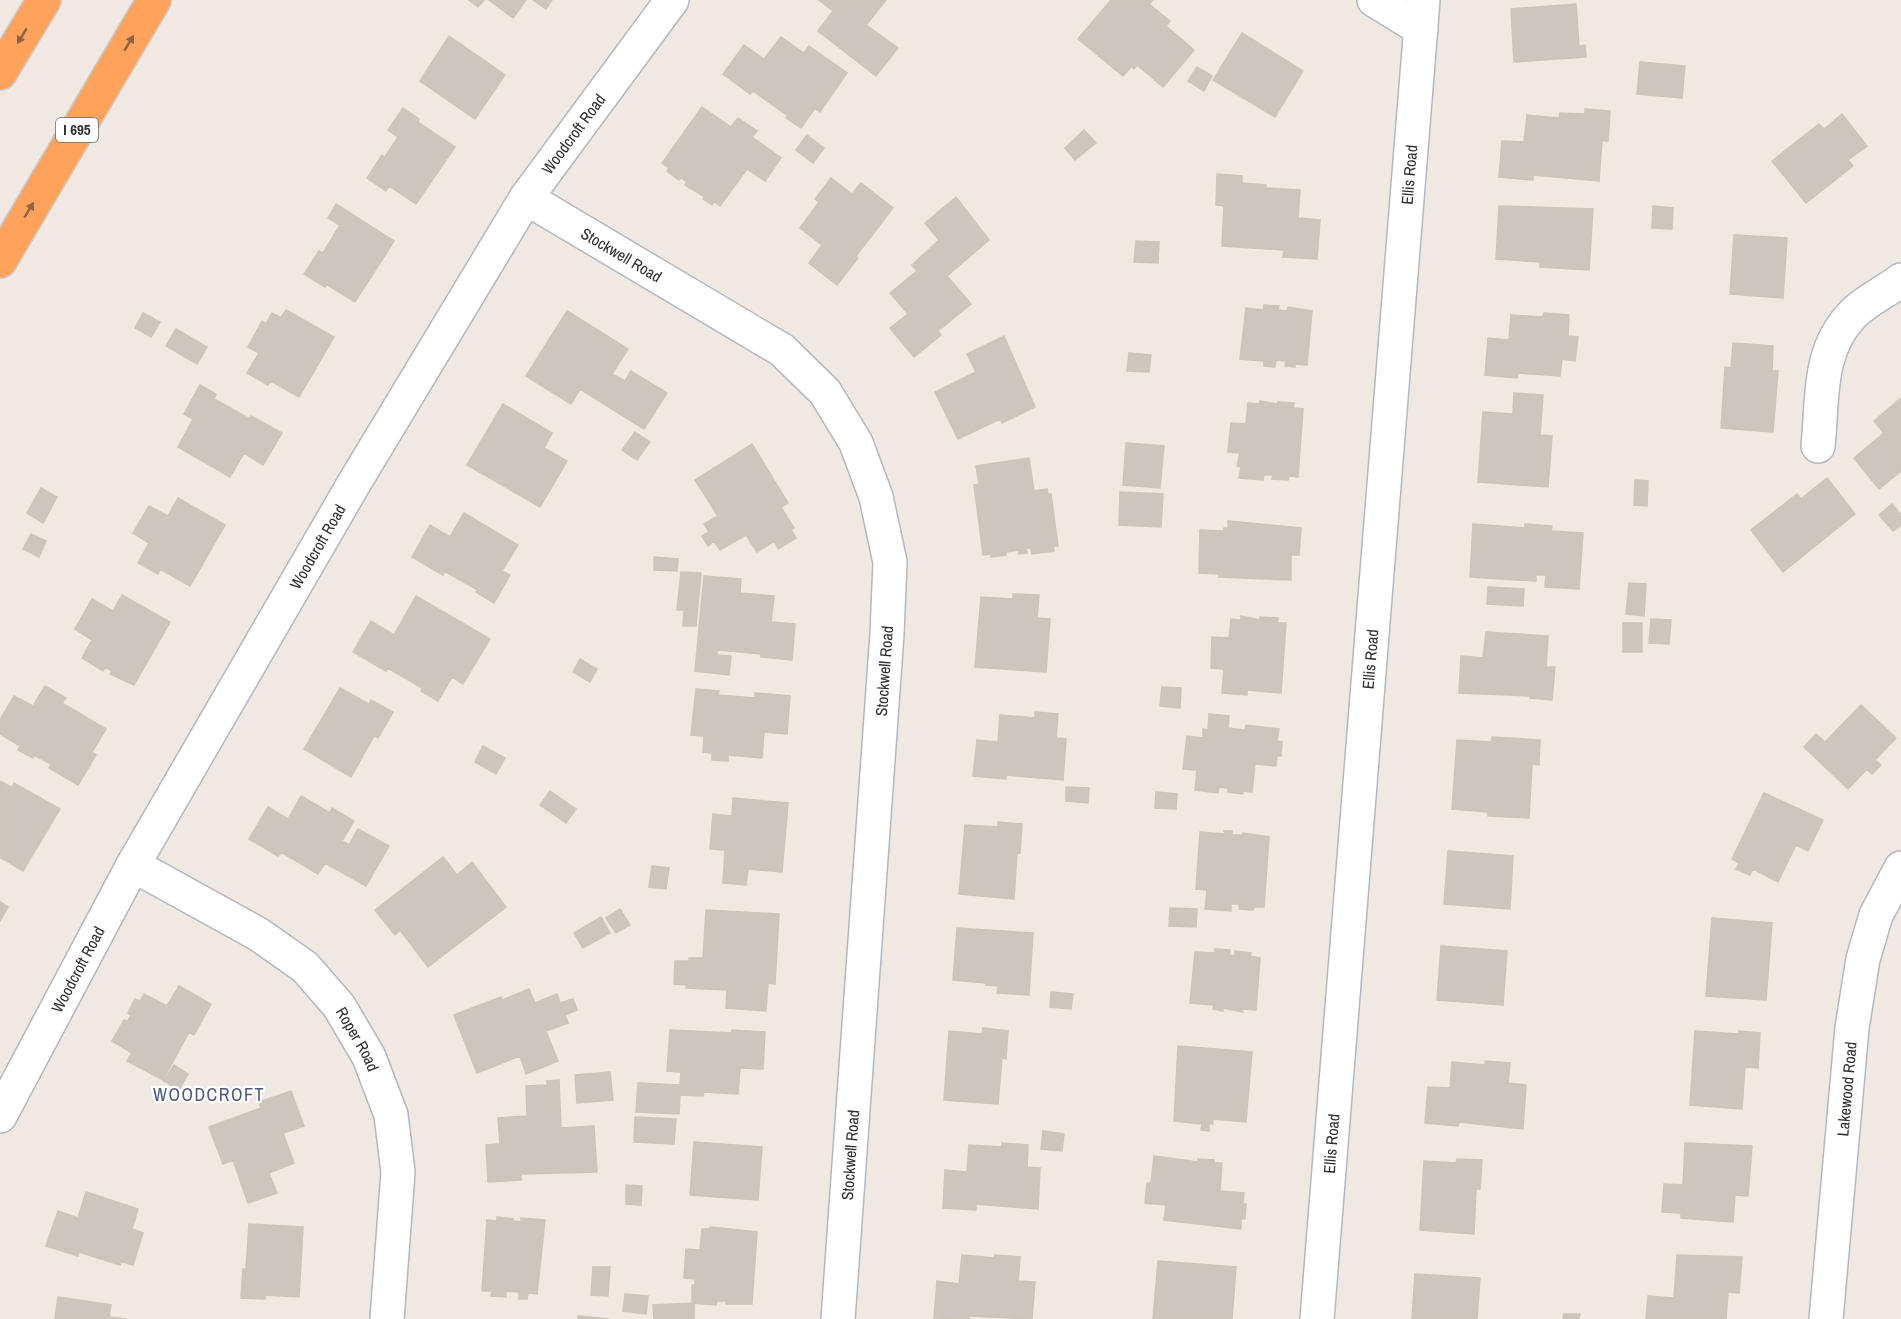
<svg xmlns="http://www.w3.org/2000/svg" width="1901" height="1319" font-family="'Archivo Narrow',sans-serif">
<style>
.building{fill:#cbc7bf;stroke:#cbc5ba;stroke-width:1.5}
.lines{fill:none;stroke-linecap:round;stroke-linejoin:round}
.minor-casing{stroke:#b4b7c1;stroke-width:36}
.highway-casing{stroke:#c9c9c9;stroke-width:36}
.minor{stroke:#fff;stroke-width:33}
.highway{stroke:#ffa35c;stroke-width:33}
.oneway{fill:#8c6343}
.labels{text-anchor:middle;stroke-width:4.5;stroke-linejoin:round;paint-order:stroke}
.shield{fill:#fff;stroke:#6d6d6d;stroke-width:1.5}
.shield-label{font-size:15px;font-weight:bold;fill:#2e2e2e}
.street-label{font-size:16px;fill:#2e2e2e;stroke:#fff}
.neighbourhood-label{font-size:18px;letter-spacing:1.5px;fill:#4d5680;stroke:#fff}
</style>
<rect width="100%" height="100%" fill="#efe9e1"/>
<!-- building -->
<path class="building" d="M469 0H484L478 7Z
M489 0H526L513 18Z
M533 0H552L546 9Z
M819 0H886L866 25 898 48 876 76 818 31 833 11Z
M1111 0H1153L1149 4 1170 21 1166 26 1194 50 1163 87 1137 65 1134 69 1132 66 1123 76 1078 39Z
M1576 4 1579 46 1585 45 1586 57 1514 62 1511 9Z
M1242 33 1303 71 1275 117 1213 80Z
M449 36 505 75 475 119 420 81Z
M781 37 804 53 809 46 847 73 820 112 815 108 801 128 786 118 788 116 753 91 750 94 723 74 744 45 764 59Z
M1640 62 1685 66 1682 98 1637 94Z
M1197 67 1212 76 1204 91 1188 81Z
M702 107 731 127 738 118 757 131 752 137 781 158 765 181 747 169 720 206 714 201 712 205 703 199 705 197 685 185 687 182 681 178 679 180 667 171 669 168 662 163Z
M403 108 419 119 418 122 455 147 416 204 389 186 386 191 367 178 382 155 385 157 398 137 388 130Z
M1585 109 1610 111 1608 141H1602L1599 181 1533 175V180L1499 177 1502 141 1524 142 1527 115 1559 118 1560 113 1585 114Z
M1842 114 1867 146 1848 160 1853 166 1806 203 1772 161 1819 124 1824 129Z
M1084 130 1096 143 1075 160 1065 148Z
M807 135 824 148 813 163 796 150Z
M1217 174 1242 176V183L1266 185V188L1300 190 1298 218 1320 220 1317 259 1283 257 1284 250 1222 246 1224 206 1216 205Z
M831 178 852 194 861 183 893 208 856 256 858 258 837 285 809 263 822 245 800 228 819 202 815 199Z
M956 197 989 240 947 276 971 304 938 331 941 335 914 357 890 328 908 314 890 293 917 271 912 265 939 240 925 223Z
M336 204 394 241 355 302 326 284 325 287 304 274 319 251 323 253 340 225 328 218Z
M1499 206 1593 209 1589 270 1540 267V262L1496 259Z
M1653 206 1673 208 1672 229 1652 228Z
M1734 235 1787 238 1783 298 1730 294Z
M1136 241 1159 242 1158 263 1134 262Z
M1264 305 1279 306 1278 310 1287 311 1288 307 1312 311 1307 365 1295 364V367L1285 366 1286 361 1276 360 1275 367 1264 366V361L1240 359 1246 308 1263 310Z
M286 310 334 337 299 397 271 381 268 385 247 373 259 353 248 347 262 321 266 324 272 313 281 318Z
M567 311 628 349 612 374 625 381 631 371 667 393 644 429 580 389 571 404 526 376Z
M143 313 160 322 151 337 135 328Z
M1544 313 1569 315 1568 336 1578 337 1575 361 1562 359 1560 376 1518 373 1517 378 1485 375 1488 338 1509 340 1511 315 1543 317Z
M176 329 207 347 197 364 166 346Z
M1004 336 1035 407 1002 423 1000 419 958 439 935 392 976 372 967 354Z
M1733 343 1773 346 1772 371H1778L1773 432 1721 428 1725 367 1731 368Z
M1129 353 1151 355 1149 372 1127 371Z
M200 385 216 394 214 399 250 419 251 416 282 433 263 465 244 453 230 477 178 447 193 419 184 414Z
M1514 393 1543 395 1540 435 1552 436 1548 487 1478 482 1483 412 1513 414Z
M1901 398V471L1879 489 1854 458 1884 433 1874 421Z
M1260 401 1277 404 1278 402 1294 403 1293 408 1303 409 1298 477 1289 476 1288 480 1272 479 1273 475H1264L1263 480 1239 478 1241 467 1237 466 1240 453 1228 452 1231 423 1246 424 1248 403 1260 404Z
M503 404 552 433 544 448 567 461 540 507 467 465Z
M635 432 650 442 637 460 622 450Z
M1126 443 1164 446 1160 488 1123 485Z
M752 444 788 503 781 507 794 528 791 530 796 538 778 549 774 541 757 552 746 535 720 550 714 541 708 546 702 536 709 532 704 524 718 516 695 480Z
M1029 458 1034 491 1047 489 1048 494H1051L1058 546H1053L1054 551 1032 554 1031 548H1026L1027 553 1019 554V550L1006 552V555L991 557V554L983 555 974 485 979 484 976 466Z
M1827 478 1855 514 1783 572 1751 530 1797 494 1801 499Z
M1635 480 1648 481 1647 506 1634 505Z
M41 488 57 497 43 523 27 513Z
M1120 492 1163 494 1161 527 1119 525Z
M178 498 225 525 190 586 160 569 158 574 138 563 149 543 133 533 149 506 168 516Z
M1892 504 1901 515V525L1893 531 1879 515Z
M464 513 518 545 502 571 510 575 494 603 476 592 478 590 444 571 443 575 412 557 430 525 450 537Z
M1228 521 1301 528 1299 555H1291V580L1219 577V574L1199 573 1200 530 1224 531V528H1228Z
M1473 524 1525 528V524L1552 526 1551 531 1583 533 1579 589 1545 587 1546 575H1536V581L1470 577Z
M31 534 46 541 39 557 23 549Z
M654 557 678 559 677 571 654 570Z
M681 572 701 573 696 626H683L684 610H677Z
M704 576 741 579 740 593 774 596 771 622 795 624 792 660 761 657V654L717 650V655L731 656 729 675 695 671Z
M1629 583 1646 584 1644 616 1626 614Z
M1488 587 1524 589 1523 606 1487 604Z
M1013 594 1039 595 1037 618 1050 619 1046 672 975 667 981 597 1013 599Z
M122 595 170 622 134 685 110 674 112 671 105 667 103 671 82 658 92 640 75 629 92 599 113 611Z
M416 596 490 639 463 684 452 677 438 701 421 691 422 688 388 668 386 671 353 652 371 621 394 635Z
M1241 616 1260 620V617L1278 618 1277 623H1286L1281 693 1247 690V695L1222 693 1224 669 1211 668 1212 637 1229 638 1231 619 1241 620Z
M1651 619 1671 620 1669 644 1649 643Z
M1623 623H1642V652H1623Z
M1486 632 1548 636 1546 667H1555L1552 700 1530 698 1531 696 1459 693 1461 656 1483 658Z
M580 659 597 669 590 682 573 672Z
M45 686 66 698 62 703 106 729 92 752 96 755 78 785 49 768 51 764 34 755 33 758 18 750 20 746 0 734V720L14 696 33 706Z
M1162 687 1181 688 1180 708 1160 706Z
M340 688 369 704 371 700 393 712 378 738 374 736 351 777 304 749Z
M696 689 719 691 718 695 755 698V693L790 696 787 734 764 732 762 758 728 755V761L712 760V753L703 752 704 736 691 735Z
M1861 705 1896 738 1875 760 1881 765 1872 774 1867 769 1848 789 1804 747 1816 734 1825 742Z
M1035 712 1058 714 1056 738 1066 739 1063 780 1006 775V779L973 776 977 740 998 742 1000 715 1035 718Z
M1209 714 1229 716 1228 728 1245 730 1246 725 1279 729 1277 741 1282 742 1281 756H1277L1276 766 1255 764 1252 792 1243 791V794L1228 792V788L1219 787 1218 793 1195 790 1197 770 1183 769 1187 736 1203 738V729L1208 730Z
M1492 737 1540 740 1539 765 1532 764 1529 818 1488 816V812L1452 809 1457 740 1491 742Z
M483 746 505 758 496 774 475 762Z
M0 781 12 788 14 783 60 809 23 871 0 857Z
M1066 787 1089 788 1088 803 1066 801Z
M550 791 576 809 566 823 540 805Z
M1156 792 1177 794 1176 809 1155 808Z
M1764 793 1823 820 1808 851 1796 845 1778 882 1753 869 1750 875 1736 869 1739 863 1732 859Z
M301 796 330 813 332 808 354 821 342 841 349 845 358 829 389 846 366 886 325 863 318 874 281 852 278 856 249 839 268 807 288 819Z
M733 798 788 803 782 872 748 869 746 885 723 883 725 850 710 849 713 814 732 816Z
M998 822 1022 824 1020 853 1017 852 1014 899 959 894 965 825 998 827Z
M1224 831H1232V835H1243V833L1269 837 1264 907H1254L1253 910 1239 909V904H1231V911L1205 909 1207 890 1196 889 1200 832 1225 834Z
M1448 851 1513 856 1510 909 1444 904Z
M443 857 457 875 472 862 506 907 428 967 400 930 395 935 375 910Z
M652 866 669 868 666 889 649 887Z
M0 902 8 907 0 921Z
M1170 908 1197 909 1196 927 1169 926Z
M620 909 630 925 616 933 606 918Z
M706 910 779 914 775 984 768 983 766 1011 726 1008 727 990 686 988 687 985 674 984 675 961H689V958H703Z
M601 917 610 933 583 948 574 933Z
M1712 918 1772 923 1766 1000 1706 996Z
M957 928 1033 933 1029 995 997 993 998 986 986 985V983L953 980Z
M1441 946 1507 951 1503 1005 1437 1000Z
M1215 949 1230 950 1229 955 1235 956V951L1251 953 1250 956 1260 958 1256 1010 1242 1009 1243 1012 1223 1008V1011L1213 1009 1214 1005 1190 1003 1195 952 1215 953Z
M179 986 211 1004 194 1035 189 1032 163 1080 127 1061 132 1053 112 1041 124 1020 128 1021 131 1015 128 1013 135 999 140 1001 144 994 167 1006Z
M529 989 535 1003 557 994 560 1003 573 999 577 1010 565 1015 568 1023 546 1031 558 1061 526 1074 520 1056 477 1073 454 1015 501 997 502 1000Z
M1051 992 1073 994 1071 1009 1050 1007Z
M983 1028 1008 1031 1006 1059 1002 1058 998 1104 944 1100 949 1031 982 1034Z
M670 1030 732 1033V1030L765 1032 763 1069 740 1068 738 1094 704 1092 703 1096 680 1095 679 1114 636 1112 638 1083 680 1085 681 1072 667 1071Z
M1695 1031 1739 1034V1031L1760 1033 1758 1068 1745 1067 1742 1109 1690 1105Z
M1178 1046 1252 1052 1246 1122 1213 1119V1124L1209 1123V1131L1201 1130 1202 1124 1174 1121Z
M1485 1061 1510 1063 1508 1083 1526 1085 1523 1129 1459 1122 1458 1126 1425 1123 1428 1087 1450 1088 1452 1062 1485 1065Z
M174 1065 188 1074 179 1090 164 1081Z
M610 1072 613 1100 577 1103 575 1075Z
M559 1080 561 1128 594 1126 597 1172 521 1174V1180L488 1182 486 1145 500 1144 498 1118 527 1116 526 1086 547 1085V1081Z
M291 1091 304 1126 283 1133 294 1163 269 1173 277 1193 248 1203 233 1160 223 1164 209 1127 261 1108 259 1102Z
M635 1117 676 1119 674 1144 634 1142Z
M1043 1131 1064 1134 1062 1151 1041 1149Z
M694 1142 762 1147 758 1200 690 1195Z
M1002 1143 1028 1145 1027 1167 1040 1168 1038 1209 976 1204V1210L943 1208 945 1170 967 1172 969 1145 1002 1147Z
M1685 1143 1752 1146 1748 1196 1735 1195 1733 1222 1681 1218V1213L1662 1212 1664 1184 1683 1185Z
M1154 1156 1198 1162V1159L1214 1160V1163H1222L1220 1191 1244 1193 1243 1204H1246L1245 1219H1241V1229L1164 1220 1166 1205 1145 1203 1147 1183H1151Z
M1457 1159 1482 1160 1480 1189H1476L1474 1234 1420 1230 1424 1161 1456 1163Z
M626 1185 642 1186 641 1205 626 1204Z
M86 1192 138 1209 132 1229 143 1233 133 1265 121 1261 120 1265 79 1252 78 1256 46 1246 58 1211 78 1218Z
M497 1217 513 1219 514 1221 521 1222V1218L545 1220 537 1294 528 1293 527 1299H519V1292L506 1291V1297L491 1296 492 1291H482L487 1220 497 1221Z
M249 1224 303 1227 299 1297 265 1295V1299L241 1298 243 1269H246Z
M710 1227 757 1232 752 1304H726V1301H717L716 1305 692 1303V1285H695V1279L684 1278 686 1249 700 1250 702 1229H710Z
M962 1255 994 1258 995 1255 1020 1257 1018 1281 1035 1282 1032 1319 969 1316V1319L934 1318 937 1281 959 1284Z
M1677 1255 1742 1257 1739 1293 1728 1292 1726 1319H1646L1648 1296 1674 1298Z
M1158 1261 1236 1267 1232 1319H1153Z
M593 1267H610L608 1296 591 1295Z
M1415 1274 1480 1278 1477 1319H1412Z
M625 1294 648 1296 646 1314 623 1311Z
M58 1297 111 1305 109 1317 126 1319H55Z
M694 1303V1319H654L653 1305Z
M1564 1314H1580L1579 1319H1563Z
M578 1316 610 1319H578Z"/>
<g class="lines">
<defs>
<g id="minor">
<path d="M1374 0 1421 29"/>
<path id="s1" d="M526 198 782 350 825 392 856 443 876 497 890 562 887 634 838 1319"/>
<path d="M1818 446C1823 399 1817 352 1852 315 1865 301 1886 292 1901 280"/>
<path id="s2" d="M133 865 258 934 305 967 339 1006 369 1057 391 1115 398 1172 387 1319"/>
<path id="s3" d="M0 1116 133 865 353 485 526 198 672 0"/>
<path id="s4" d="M1317 1319 1423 0"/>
<path id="s5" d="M1826 1319 1852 1028 1863 959 1876 915 1901 868"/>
</g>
<path id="highway" d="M0 73 44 0
M0 261 154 0"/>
</defs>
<!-- minor casing -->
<use href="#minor" class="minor-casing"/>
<!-- highway casing -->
<use href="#highway" class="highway-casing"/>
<!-- minor -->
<use href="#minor" class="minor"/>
<!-- highway -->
<use href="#highway" class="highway"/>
</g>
<!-- one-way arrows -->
<defs><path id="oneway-solid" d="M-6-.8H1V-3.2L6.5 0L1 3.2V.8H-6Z" transform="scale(1.5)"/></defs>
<g class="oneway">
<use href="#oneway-solid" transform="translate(22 36) rotate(121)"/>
<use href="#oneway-solid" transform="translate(129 43) rotate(-59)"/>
<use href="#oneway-solid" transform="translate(29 210) rotate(-59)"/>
</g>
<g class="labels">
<!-- shield labels -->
<rect class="shield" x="56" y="118" width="42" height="24" rx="4.5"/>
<g class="shield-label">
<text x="77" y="135">I 695</text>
</g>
<!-- street labels -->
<g class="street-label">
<text dy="6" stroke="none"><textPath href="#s3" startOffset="1138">Woodcroft Road</textPath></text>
<text dy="6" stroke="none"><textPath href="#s4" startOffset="1148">Ellis Road</textPath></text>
<text dy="6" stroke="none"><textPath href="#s1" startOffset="111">Stockwell Road</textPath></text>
<text dy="6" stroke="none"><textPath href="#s3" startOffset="652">Woodcroft Road</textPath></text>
<text dy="6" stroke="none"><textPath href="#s4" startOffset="662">Ellis Road</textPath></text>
<text transform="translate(884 671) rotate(-86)" y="6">Stockwell Road</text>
<text dy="6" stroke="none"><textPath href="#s3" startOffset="166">Woodcroft Road</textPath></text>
<text dy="6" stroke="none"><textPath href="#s2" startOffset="290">Roper Road</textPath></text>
<text dy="6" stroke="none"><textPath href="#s5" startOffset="231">Lakewood Road</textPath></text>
<text dy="6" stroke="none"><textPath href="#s4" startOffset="176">Ellis Road</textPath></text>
<text transform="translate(850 1155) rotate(-86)" y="6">Stockwell Road</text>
</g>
<!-- neighbourhood labels -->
<g class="neighbourhood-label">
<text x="209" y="1101">WOODCROFT</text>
</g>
</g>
</svg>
